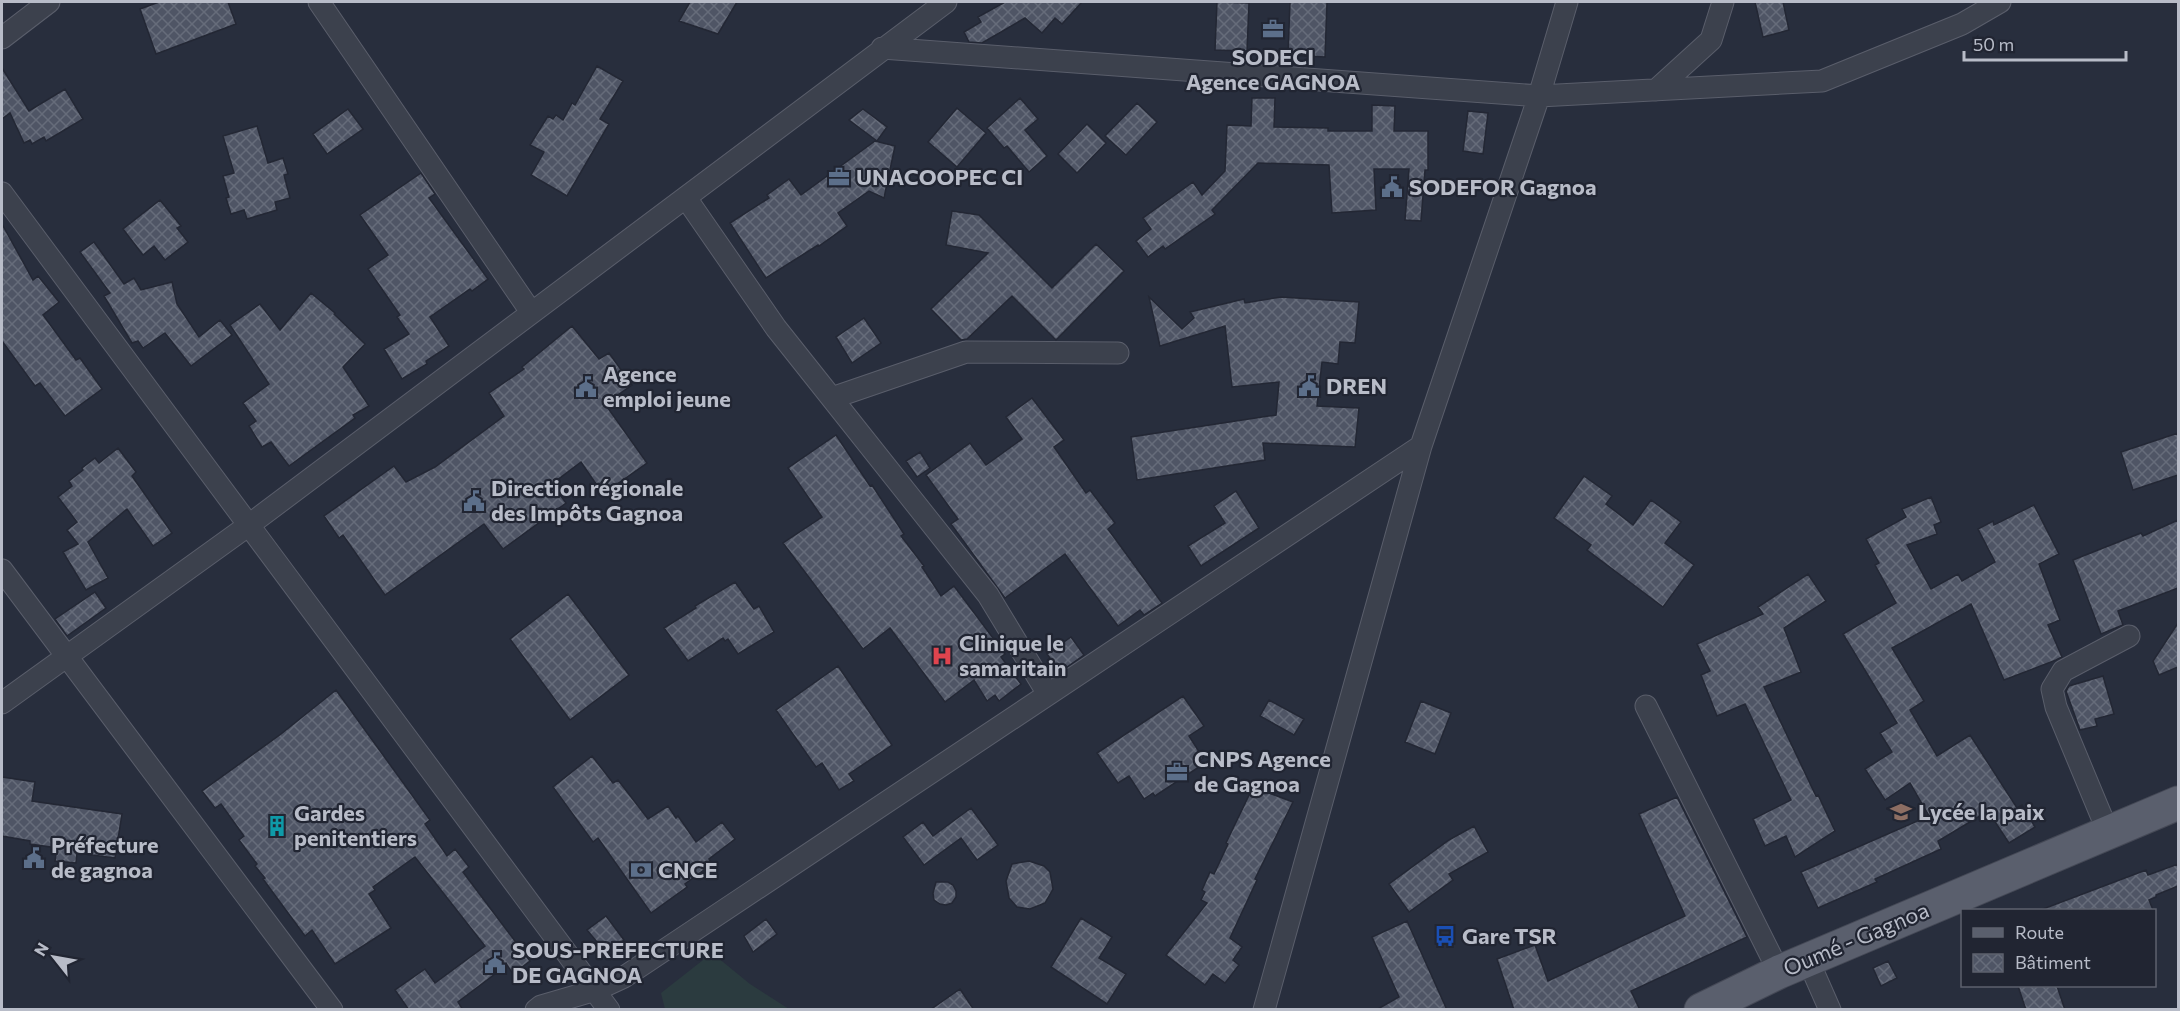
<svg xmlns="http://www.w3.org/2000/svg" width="2180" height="1011" font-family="Commissioner,sans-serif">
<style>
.grass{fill:#2b3b3f}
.building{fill:url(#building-cross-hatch);stroke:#232734;stroke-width:1.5}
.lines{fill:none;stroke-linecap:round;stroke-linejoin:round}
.street-casing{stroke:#5a5e6b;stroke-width:23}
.primary-casing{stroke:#454956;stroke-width:35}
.street{stroke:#3c414d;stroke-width:21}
.primary{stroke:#5a5f6d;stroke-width:33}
.labels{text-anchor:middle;stroke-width:4.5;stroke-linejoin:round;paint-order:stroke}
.poi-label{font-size:22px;font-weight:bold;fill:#b8bcc8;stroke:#212532;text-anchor:start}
.street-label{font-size:22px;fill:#b8bcc8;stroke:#212532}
</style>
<defs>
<pattern id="building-cross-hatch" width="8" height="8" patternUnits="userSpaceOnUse" patternTransform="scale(1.5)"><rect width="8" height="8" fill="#4f5565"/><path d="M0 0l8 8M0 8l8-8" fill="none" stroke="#666c7a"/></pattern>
</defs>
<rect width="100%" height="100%" fill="#282e3d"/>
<!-- grass -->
<path class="grass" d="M712 953 750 984 789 1009H665L661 993Z"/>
<!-- building -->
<path class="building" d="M159 2H228L236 24 156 54 140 9Z
M690 2H737L718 34 679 21Z
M1005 2H1082L1062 24 1055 18 1042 33 1025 18 982 43 969 42 964 32 981 22 978 17Z
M1217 2 1249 3 1247 51 1215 50Z
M1290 2H1327L1325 57 1288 55Z
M1755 2H1783L1789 30 1763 37Z
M597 66 623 81 600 119 609 124 567 196 531 175 544 152 530 145 548 116 553 119 556 115 563 120 572 103 575 105Z
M2 68 29 111 65 89 83 119 46 141 44 137 32 144 30 140 24 143 10 113 2 119Z
M1020 98 1038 119 1025 130 1047 156 1029 172 1007 146 1004 148 987 128Z
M1252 98H1275L1274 127 1328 128V131H1372V105L1395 106 1394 131H1428V170H1425L1421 221 1405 220 1409 169H1374L1376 210 1332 213 1329 165 1258 163 1212 210 1215 214 1165 249 1163 246 1148 257 1136 241 1151 229 1143 218 1193 182 1202 195 1225 171 1227 125 1251 126Z
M1137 103 1157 122 1126 155 1105 136Z
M957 108 986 133 957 167 928 142Z
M348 109 363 129 327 154 313 134Z
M863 109 887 127 877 141 849 120Z
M1468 111 1488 113 1483 154 1463 151Z
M1087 124 1106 143 1077 173 1058 154Z
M257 126 268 163 283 158 288 174 284 175 290 198 275 202 277 210 247 219 244 210 231 214 226 198 229 197 223 176 234 173 223 136Z
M875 141 895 146 884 198 869 191 838 213 847 226 819 246 818 245 766 278 730 223 769 198 767 195 789 179 801 195Z
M421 173 435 194 429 198 488 279 472 291 470 289 430 317 449 346 426 361 427 364 402 379 384 349 409 334 397 317 400 315 368 269 388 255 360 215Z
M160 200 181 226 177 228 188 242 165 260 154 246 143 255 123 229Z
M952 211 979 215 1052 288 1096 244 1124 271 1056 340 1012 296 967 339 961 340 931 309 988 253 946 245Z
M2 224 33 280 38 276 59 302 43 315 76 360 80 358 102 389 65 416 40 383 35 386 2 341Z
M94 242 124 284 134 278 141 290 172 282 177 304 199 337 220 320 232 335 191 366 165 333 143 348 138 341 132 343 104 296 110 293 80 252Z
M311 293 335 313 334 314 365 344 343 367 369 406 353 415 355 418 289 466 271 442 262 447 249 426 256 421 243 403 269 384 230 325 260 304 280 330Z
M1149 297 1182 329 1194 318 1190 312 1244 299 1245 303 1281 297 1359 302 1355 343 1340 342 1338 364 1322 362 1317 406 1359 408 1355 447 1263 443 1265 460 1137 480 1131 437 1276 415 1279 382 1232 387 1225 326 1160 346Z
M864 318 881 343 852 363 836 337Z
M572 326 599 359 609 353 632 385 605 404 647 463 603 494 581 462 552 484 566 503 503 549 484 524 385 595 343 535 339 538 324 516 394 466 406 482 435 467 504 416 489 393 524 369 522 367Z
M1032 398 1064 440 1054 447 1086 493 1090 490 1115 523 1108 529 1162 603 1144 615 1140 610 1118 626 1065 554 1005 598 951 524 958 519 926 475 970 443 986 465 1022 439 1006 417Z
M2178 433V475L2133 490 2121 452Z
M836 435 870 486 872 485 904 534 901 536 924 566 922 567 941 596 954 586 1005 654 1001 657 1021 684 999 701 995 695 987 701 974 680 945 702 890 628 863 649 783 543 822 517 788 468Z
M118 448 136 472 132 476 172 533 153 546 127 509 88 542 108 578 86 590 63 552 78 544 67 530 77 522 58 497 72 486 69 481 83 470 82 468 95 458 99 463Z
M920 452 930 468 917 477 906 461Z
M1584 476 1612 496 1606 504 1633 525 1651 500 1681 522 1665 543 1694 565 1663 607 1587 550 1591 545 1554 518Z
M1236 491 1259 528 1201 566 1188 546 1225 523 1214 506Z
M1931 497 1941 522 1934 525 1937 534 1907 545 1931 589 1958 574 1962 581 1995 562 1978 529 1993 521 1994 525 2034 505 2059 554 2039 564 2060 620 2048 625 2062 657 2056 660 2004 680 1971 604 1892 648 1924 701 1910 710 1937 756 1970 735 2017 808 2022 805 2035 827 2009 843 1988 811 1938 841 1941 849 1875 879 1877 882 1861 889 1818 908 1801 872 1929 816 1910 783 1885 800 1865 769 1892 752 1880 733 1897 723 1843 634 1896 603 1875 565 1879 563 1866 539 1906 517 1902 509Z
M2178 520V588L2118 611 2123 625 2101 634 2073 560 2141 533 2143 536Z
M1808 574 1826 601 1784 628 1801 672 1764 687 1816 796 1818 795 1835 831 1795 857 1786 836 1765 846 1753 819 1791 800 1745 704 1717 716 1701 675 1710 671 1697 644 1763 614 1758 607Z
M735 582 754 609 759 606 774 632 738 654 728 639 725 641 723 638 688 661 664 628 696 608 695 606Z
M95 592 106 608 67 636 55 619Z
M568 594 629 675 570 720 510 639Z
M2178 623V667L2159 675 2153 661Z
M1071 637 1084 655 1060 672 1047 654Z
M838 666 892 745 849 774 854 781 839 790 822 763 816 767 776 710Z
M2103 676 2114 714 2095 719 2097 726 2080 730 2066 691 2069 686Z
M336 690 430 820 425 824 447 856 455 849 469 867 463 872 530 961 513 974 507 965 458 1002 463 1010H409L395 990 425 969 435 983 485 946 415 857 373 887 375 890 369 894 391 928 335 964 312 930 305 936 263 879 265 878 255 866 257 864 239 840 244 836 221 804 215 808 202 791 281 734Z
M1183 696 1204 726 1189 736 1203 758 1196 763 1199 767 1155 796 1153 793 1144 799 1129 776 1118 783 1097 753Z
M1269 700 1304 719 1294 735 1260 716Z
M1421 701 1451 713 1435 754 1405 742Z
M592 756 613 783 618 780 648 819 668 806 676 818 678 816 696 842 722 822 735 839 709 859 712 864 685 884 687 887 651 913 598 838 593 842 553 787Z
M2 777 35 782 32 801 122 814 115 858 77 853 76 863 55 861 57 848 30 844V841L2 836Z
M1253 787 1293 802 1255 879 1257 880 1230 938 1242 947 1233 960 1239 965 1225 983 1213 974 1205 985 1166 955 1207 903 1201 900 1205 892 1202 890 1210 872 1214 874 1228 844 1226 843Z
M1677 797 1747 937 1631 991 1640 1010H1514L1497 959 1535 945 1548 981 1685 916 1639 814Z
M971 808 998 845 977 860 961 838 924 865 903 837 923 822 933 836Z
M1474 826 1488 852 1449 874 1453 880 1409 912 1389 884 1449 840Z
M1029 861 1044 866 1050 872 1053 889 1045 903 1030 909 1017 907 1009 898 1006 881 1012 864Z
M2178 864V886L2156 895V897L2149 900 2153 910H2043V909L2146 870 2148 875Z
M936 882H948L953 885 956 891V897L952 903 946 905 940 904 934 900 933 893Z
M606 916 624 940 607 954 587 930Z
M1081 918 1112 937 1099 958 1126 974 1107 1004 1051 967Z
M766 919 777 934 753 952 744 936Z
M1407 921 1447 1010H1376L1399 997 1372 937Z
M1888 961 1897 978 1881 986 1873 968Z
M2018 986H2057L2065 1010H2026Z
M960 989 974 1010H930Z"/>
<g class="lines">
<defs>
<path id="street" d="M319 2 531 312
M2 38 49 2
M882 48 1539 96 1822 81 1962 24 2000 2
M1656 90 1711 40 1723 2
M2 193 609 1010
M686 198 776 328 988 595 1048 694
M832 398 966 352 1118 353
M2 570 332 1010
M2 703 249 525 946 2
M1646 706 1779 972
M2108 832 2056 707 2052 689 2063 671 2129 636
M1808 960 1830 1010
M536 1010 541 1006 596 990 624 977 1421 446
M1264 1010 1421 446 1539 96 1567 2"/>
<path id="primary" d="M1701 1010 1779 972 2178 803"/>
</defs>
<!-- street casing -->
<use href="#street" class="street-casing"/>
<!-- primary casing -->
<use href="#primary" class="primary-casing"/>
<!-- street -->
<use href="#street" class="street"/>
<!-- primary -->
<use href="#primary" class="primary"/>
</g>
<!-- icons -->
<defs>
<symbol id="office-bare" viewBox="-9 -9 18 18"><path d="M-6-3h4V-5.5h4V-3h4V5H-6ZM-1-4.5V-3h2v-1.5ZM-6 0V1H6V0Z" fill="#5c6f8a" stroke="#212532" stroke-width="2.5" paint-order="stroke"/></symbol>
<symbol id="civic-bare" viewBox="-9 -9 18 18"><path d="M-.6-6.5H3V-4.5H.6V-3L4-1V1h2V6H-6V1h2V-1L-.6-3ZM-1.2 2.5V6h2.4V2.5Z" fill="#5c6f8a" stroke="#212532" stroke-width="2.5" paint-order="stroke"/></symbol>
<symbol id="hospital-bare" viewBox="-9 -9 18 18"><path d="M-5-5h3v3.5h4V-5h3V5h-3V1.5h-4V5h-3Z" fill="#e0444e" stroke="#212532" stroke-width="2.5" paint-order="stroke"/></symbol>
<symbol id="school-bare" viewBox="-9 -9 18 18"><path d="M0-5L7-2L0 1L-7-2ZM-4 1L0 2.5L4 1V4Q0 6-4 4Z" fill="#8d6e63" stroke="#212532" stroke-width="2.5" paint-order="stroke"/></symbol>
<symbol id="building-bare" viewBox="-9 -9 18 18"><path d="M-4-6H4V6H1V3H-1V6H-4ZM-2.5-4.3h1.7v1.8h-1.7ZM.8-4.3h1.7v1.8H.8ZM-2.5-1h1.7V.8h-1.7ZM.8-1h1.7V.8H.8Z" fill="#0f9aa8" stroke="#212532" stroke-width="2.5" paint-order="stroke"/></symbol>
<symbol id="bank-bare" viewBox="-9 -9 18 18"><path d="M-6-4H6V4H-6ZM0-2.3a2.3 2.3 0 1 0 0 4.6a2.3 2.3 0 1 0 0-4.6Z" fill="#5c6f8a" stroke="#212532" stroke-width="2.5" paint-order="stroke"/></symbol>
<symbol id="bus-bare" viewBox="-9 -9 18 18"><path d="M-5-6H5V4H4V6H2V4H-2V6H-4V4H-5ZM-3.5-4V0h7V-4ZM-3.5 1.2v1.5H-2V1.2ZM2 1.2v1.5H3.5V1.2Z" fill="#1a4fb4" stroke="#212532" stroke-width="2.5" paint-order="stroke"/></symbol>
</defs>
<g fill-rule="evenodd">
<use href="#office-bare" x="1258" y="14" width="30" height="30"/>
<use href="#office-bare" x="824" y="162" width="30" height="30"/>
<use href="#civic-bare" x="1377" y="172" width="30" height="30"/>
<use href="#civic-bare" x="1294" y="371" width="30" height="30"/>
<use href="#civic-bare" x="571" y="372" width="30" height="30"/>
<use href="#civic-bare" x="459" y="486" width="30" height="30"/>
<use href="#hospital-bare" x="927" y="641" width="30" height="30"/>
<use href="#office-bare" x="1162" y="757" width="30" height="30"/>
<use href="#school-bare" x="1886" y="797" width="30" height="30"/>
<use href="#building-bare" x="262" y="811" width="30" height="30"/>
<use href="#civic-bare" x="19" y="843" width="30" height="30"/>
<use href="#bank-bare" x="626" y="855" width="30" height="30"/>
<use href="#bus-bare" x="1430" y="921" width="30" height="30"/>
<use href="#civic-bare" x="480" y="948" width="30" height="30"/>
</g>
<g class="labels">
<!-- poi labels -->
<g class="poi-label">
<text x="1273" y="65" text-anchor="middle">SODECI<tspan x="1273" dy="25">Agence GAGNOA</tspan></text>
<text x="856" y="185">UNACOOPEC CI</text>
<text x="1409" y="195">SODEFOR Gagnoa</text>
<text x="603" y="382">Agence<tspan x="603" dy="25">emploi jeune</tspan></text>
<text x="1326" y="394">DREN</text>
<text x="491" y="496">Direction régionale<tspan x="491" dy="25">des Impôts Gagnoa</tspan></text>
<text x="959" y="651">Clinique le<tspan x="959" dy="25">samaritain</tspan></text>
<text x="1194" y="767">CNPS Agence<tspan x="1194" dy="25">de Gagnoa</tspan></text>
<text x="1918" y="820">Lycée la paix</text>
<text x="294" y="821">Gardes<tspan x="294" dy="25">penitentiers</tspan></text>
<text x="51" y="853">Préfecture<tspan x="51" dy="25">de gagnoa</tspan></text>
<text x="658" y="878">CNCE</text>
<text x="1462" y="944">Gare TSR</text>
<text x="512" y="958">SOUS-PREFECTURE<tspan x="512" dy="25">DE GAGNOA</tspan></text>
</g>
<!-- street labels -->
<g class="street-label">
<text transform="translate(1856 939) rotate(-23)" y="8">Oumé - Gagnoa</text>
</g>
</g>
<!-- border -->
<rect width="2180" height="1011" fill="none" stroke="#b8bcc8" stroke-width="6"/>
<!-- legend -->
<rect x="1961" y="909" width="195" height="78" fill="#212532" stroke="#5d616e" stroke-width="1.5"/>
<rect x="1973" y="928" width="30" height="9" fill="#5a5f6d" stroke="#5d616e" stroke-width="1.5"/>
<text x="2015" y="939" font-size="18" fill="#b8bcc8">Route</text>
<rect x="1973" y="954" width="30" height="18" fill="url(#building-cross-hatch)" stroke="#5d616e" stroke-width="1.5"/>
<text x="2015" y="969" font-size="18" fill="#b8bcc8">Bâtiment</text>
<!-- north arrow -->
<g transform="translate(54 957) rotate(301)" stroke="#212532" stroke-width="4.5" paint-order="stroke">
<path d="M0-4.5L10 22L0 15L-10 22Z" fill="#b8bcc8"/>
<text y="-9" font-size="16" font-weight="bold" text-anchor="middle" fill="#b8bcc8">N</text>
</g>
<!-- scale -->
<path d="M1964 51v9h162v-9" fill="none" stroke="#b8bcc8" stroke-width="3"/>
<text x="1973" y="51" font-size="18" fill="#b8bcc8" stroke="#212532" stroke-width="4.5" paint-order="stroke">50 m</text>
</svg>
